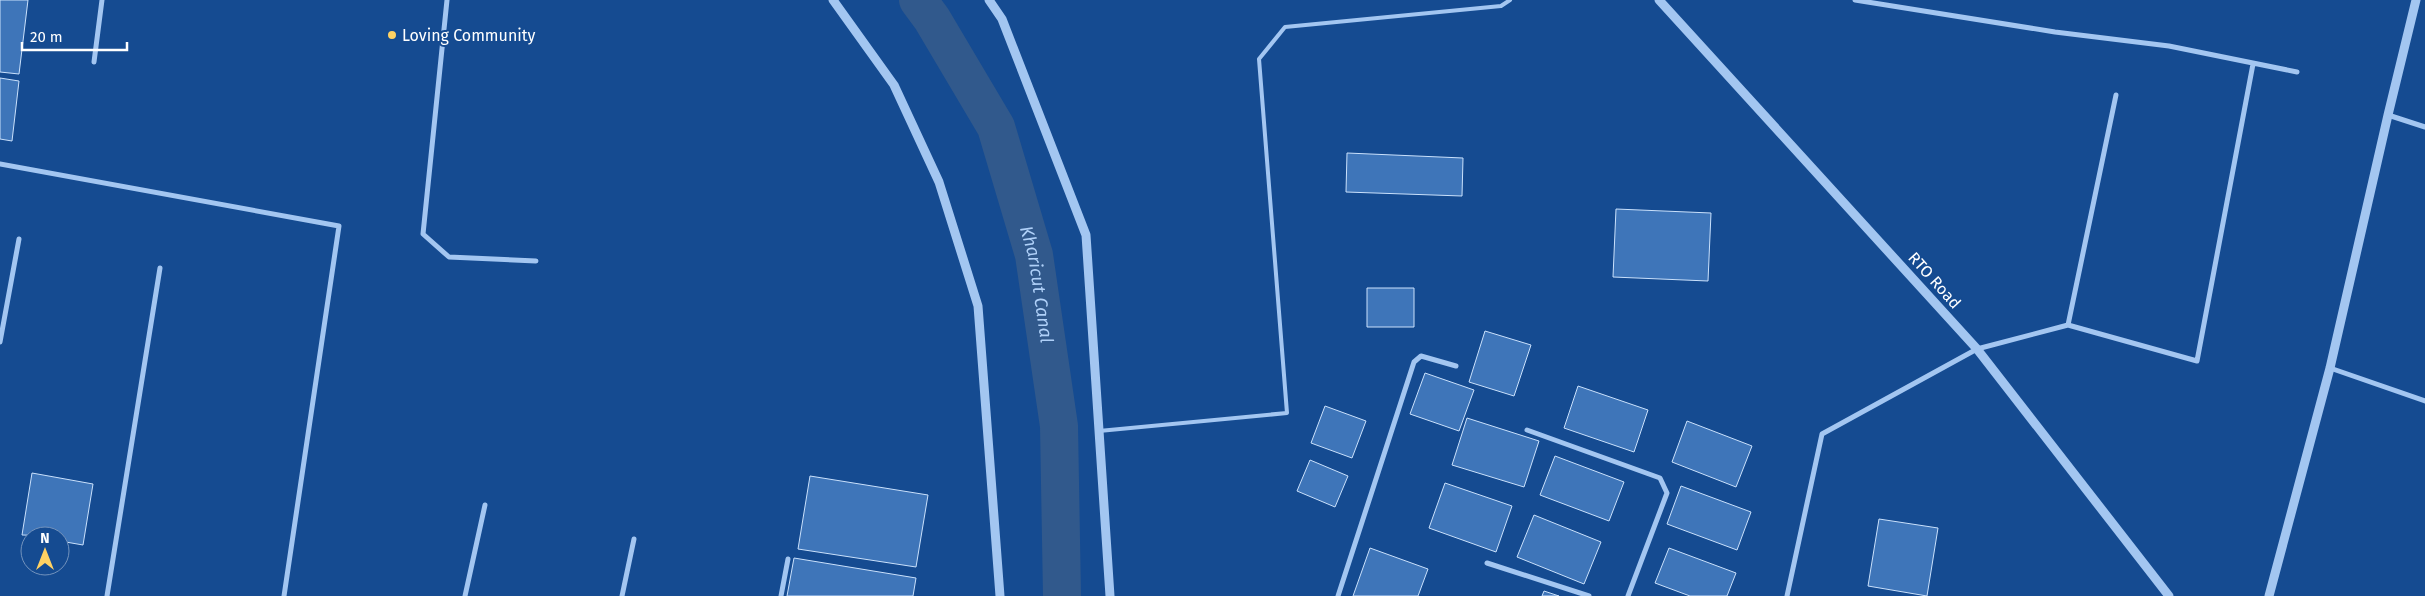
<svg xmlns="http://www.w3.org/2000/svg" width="2425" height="596" font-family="'Fira Sans',sans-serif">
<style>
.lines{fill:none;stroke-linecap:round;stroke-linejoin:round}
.canal{stroke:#31598c;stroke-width:38}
.building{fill:#3e75b9;stroke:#cae1fc}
.service{stroke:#a3c6f1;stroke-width:4}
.minor{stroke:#a3c6f1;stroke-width:5}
.tertiary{stroke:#a3c6f1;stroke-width:9}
.poi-dot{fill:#ffd263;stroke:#154b91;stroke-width:2}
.labels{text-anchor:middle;stroke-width:4;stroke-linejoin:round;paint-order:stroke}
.poi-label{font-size:16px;fill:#fff;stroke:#154b91;text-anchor:start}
.street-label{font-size:16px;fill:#fff;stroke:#154b91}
.water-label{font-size:18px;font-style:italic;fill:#afd0f8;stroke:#154b91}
</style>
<rect width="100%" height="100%" fill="#154b91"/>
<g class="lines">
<!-- canal -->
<path class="canal" id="s1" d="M918 0 932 19 996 127 1034 255 1059 426 1062 596"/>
</g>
<!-- building -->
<path class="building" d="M0 0H28L19 74 0 72Z
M0 78 19 81 12 141 0 139Z
M1347 153 1463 158 1462 196 1346 192Z
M1616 209 1711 213 1708 281 1613 277Z
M1367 288H1414V327H1367Z
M1485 331 1531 345 1514 396 1469 382Z
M1425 373 1474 390 1459 431 1410 414Z
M1578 386 1648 410 1634 452 1564 428Z
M1325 406 1366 421 1352 458 1311 443Z
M1467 418 1539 441 1524 487 1452 465Z
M1687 421 1752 446 1736 487 1672 462Z
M1555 456 1624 482 1609 521 1540 495Z
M1310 460 1348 476 1335 507 1297 491Z
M32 473 93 484 83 545 60 541V536L22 535Z
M810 476 928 495 916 567 798 549Z
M1445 483 1512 506 1496 552 1429 528Z
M1681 486 1751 512 1737 550 1667 524Z
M1534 515 1601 542 1584 584 1517 557Z
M1879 519 1938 528 1927 596 1868 586Z
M1370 548 1428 569 1418 596H1353Z
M1669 548 1736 573 1727 596H1690L1655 583Z
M794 558 916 578 913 596H787Z
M1544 591 1559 596H1542Z"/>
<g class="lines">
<!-- service -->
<path class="service" d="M1099 431 1287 413 1259 59 1285 27 1501 6 1510 0"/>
<!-- minor -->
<path class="minor" d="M447 0 423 234 449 257 536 261
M1855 0 2055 32 2169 46 2297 72
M94 62 102 0
M2388 115 2425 127
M0 164 339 226 284 596
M2068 325 2116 95
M0 342 19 239
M2330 368 2425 401
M1527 430 1660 478 1667 493 1628 596
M1487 563 1589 596
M107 596 160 268
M465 596 485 505
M622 596 634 539
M781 596 788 559
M1338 596 1414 362 1421 356 1456 366
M1787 596 1822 434 1977 349 2068 325 2197 361 2253 64"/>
<!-- tertiary -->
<path class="tertiary" d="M833 0 894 85 939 182 978 306 1000 596
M989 0 1002 19 1086 235 1110 596
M1659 0 1977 349 2169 596
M2269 596 2330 368 2388 115 2416 0"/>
</g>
<!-- markers -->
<circle class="poi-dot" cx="392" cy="35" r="5"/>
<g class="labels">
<!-- poi labels -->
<g class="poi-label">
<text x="402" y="41">Loving Community</text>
</g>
<!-- street labels -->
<g class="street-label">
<text transform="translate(1935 280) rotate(48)" y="6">RTO Road</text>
</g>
<!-- water labels -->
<g class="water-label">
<text dy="6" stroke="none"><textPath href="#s1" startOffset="312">Kharicut Canal</textPath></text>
</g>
</g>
<!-- north arrow -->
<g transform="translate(45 551)"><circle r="24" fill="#154b91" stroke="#7393bd"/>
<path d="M0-4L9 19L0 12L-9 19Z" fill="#ffd263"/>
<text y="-8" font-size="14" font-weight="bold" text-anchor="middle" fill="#ffffff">N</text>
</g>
<!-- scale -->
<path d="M22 42v8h105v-8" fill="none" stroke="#ffffff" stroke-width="2.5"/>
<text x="30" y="42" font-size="15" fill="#ffffff" stroke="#154b91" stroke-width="4" paint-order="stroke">20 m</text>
</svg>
